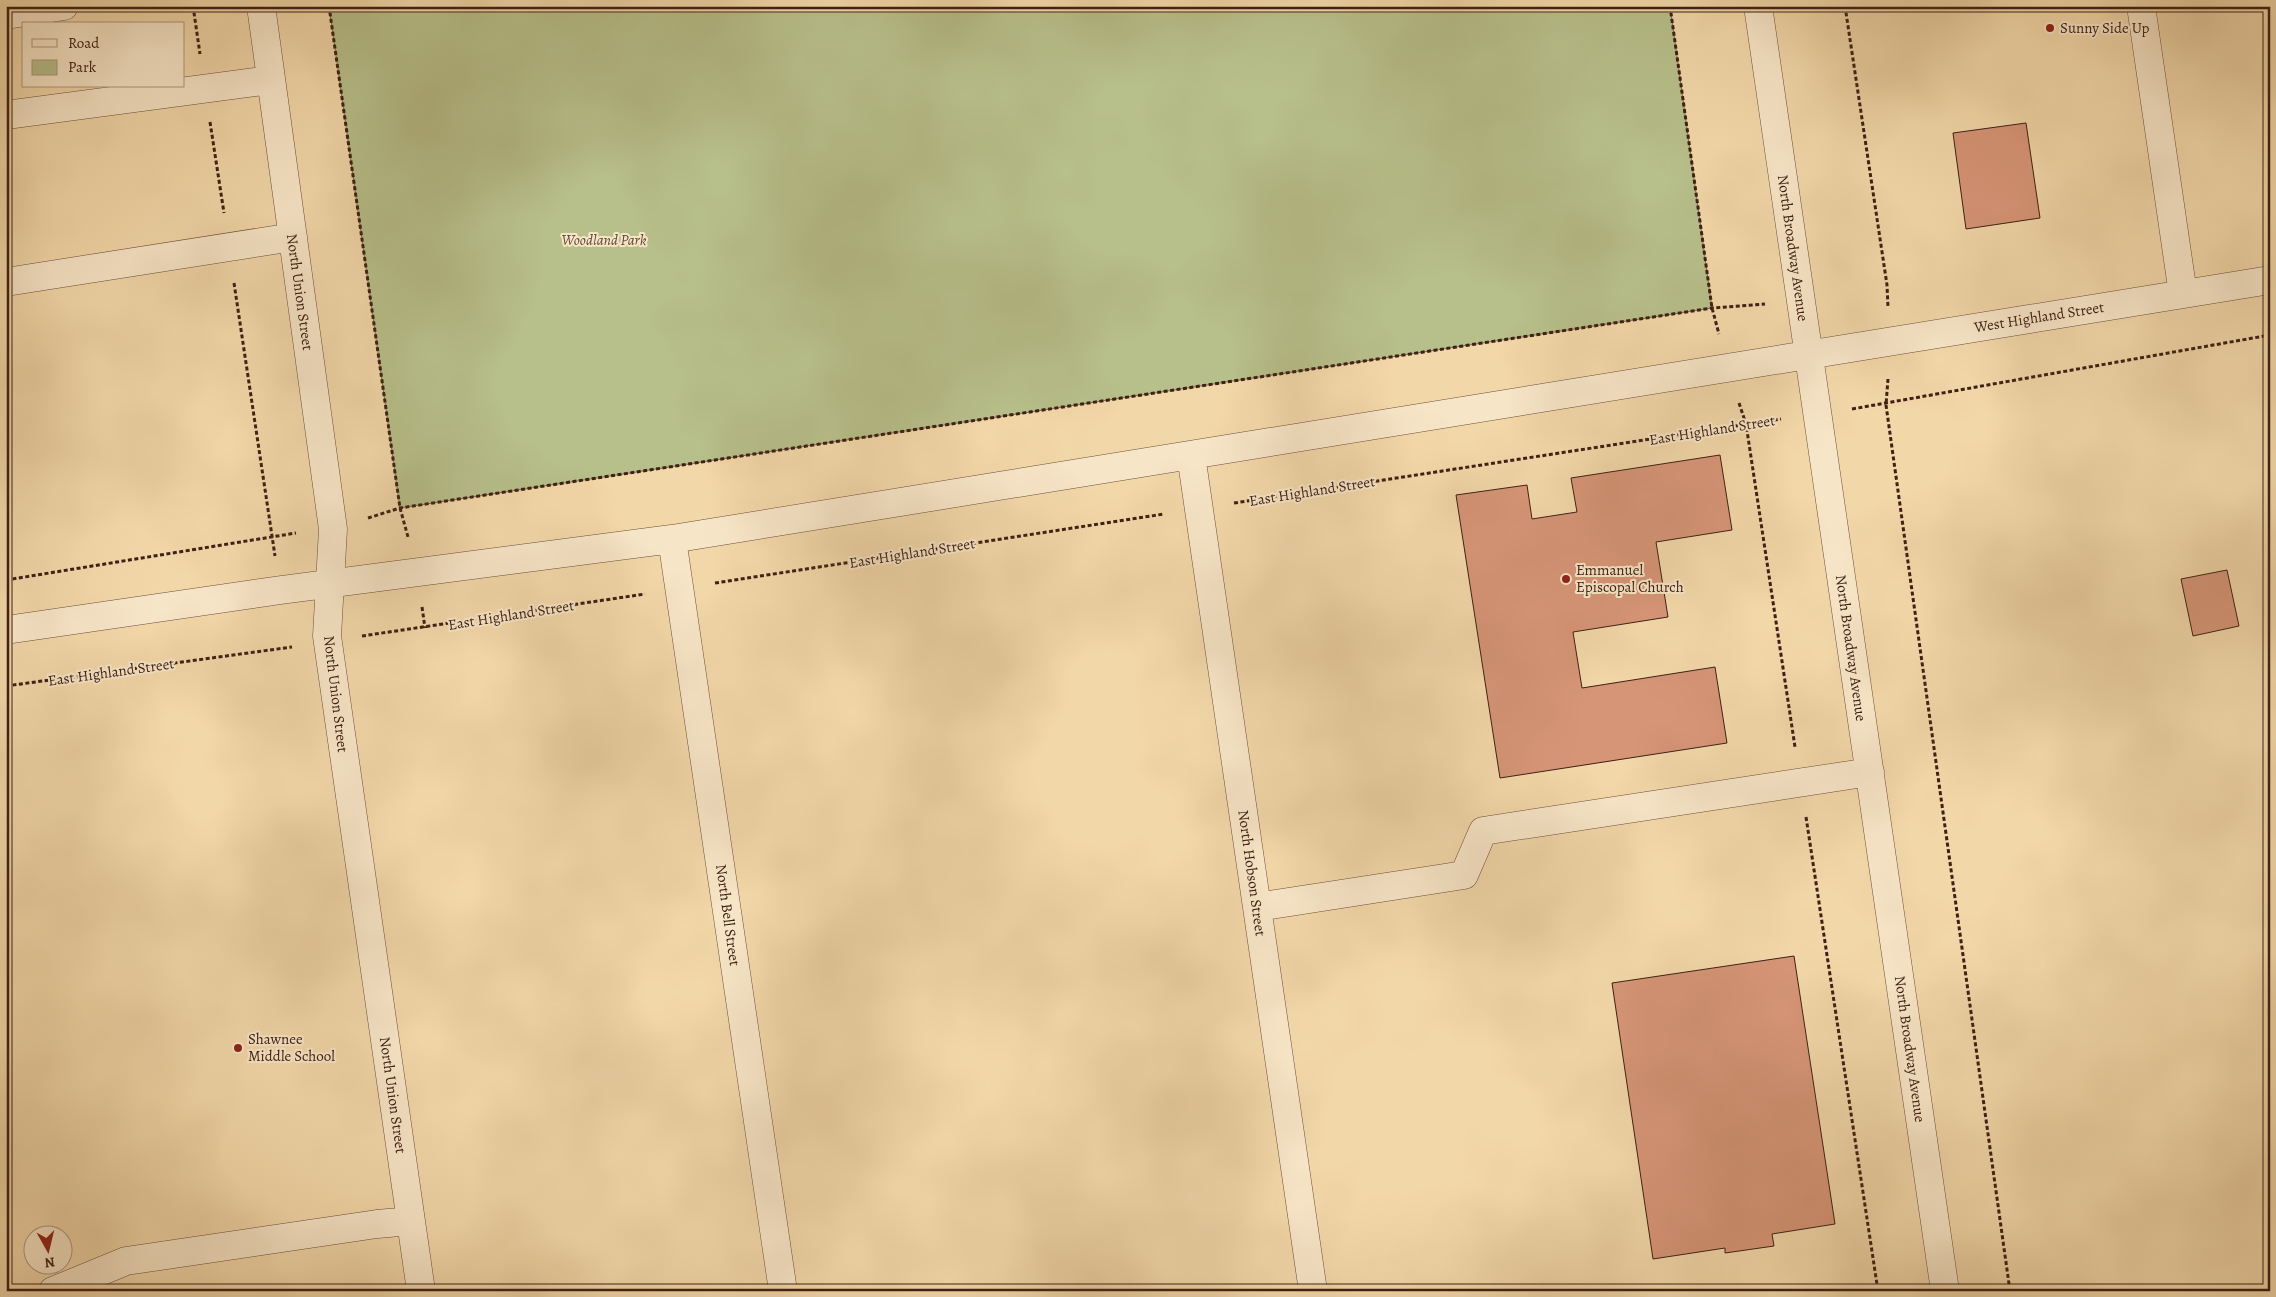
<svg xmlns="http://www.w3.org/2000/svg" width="2276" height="1297" font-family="Alegreya,serif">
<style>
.green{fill:#b7bf8a;stroke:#7a704f}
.building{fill:#d69577;stroke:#3e2014}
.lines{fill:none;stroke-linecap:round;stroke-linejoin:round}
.minor-casing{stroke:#6b4e39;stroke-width:29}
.path{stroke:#3e2014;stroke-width:3;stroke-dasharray:4 2.5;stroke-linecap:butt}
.minor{stroke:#f7e5c7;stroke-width:28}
.poi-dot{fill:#8f2418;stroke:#f7e5c7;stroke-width:2}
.labels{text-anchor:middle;stroke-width:4;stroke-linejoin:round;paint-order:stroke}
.poi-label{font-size:15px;fill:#3e2014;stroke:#f7e5c7;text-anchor:start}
.park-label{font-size:15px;font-style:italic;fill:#5c4832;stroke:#f7e5c7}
.street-label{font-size:15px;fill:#3e2014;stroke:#f7e5c7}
</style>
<rect width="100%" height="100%" fill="#f2d7a9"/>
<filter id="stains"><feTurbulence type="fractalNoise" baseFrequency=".004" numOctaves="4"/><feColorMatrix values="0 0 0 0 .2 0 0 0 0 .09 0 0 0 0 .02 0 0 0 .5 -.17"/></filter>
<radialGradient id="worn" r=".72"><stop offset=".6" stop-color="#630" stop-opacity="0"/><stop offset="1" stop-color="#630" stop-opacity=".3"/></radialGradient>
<!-- green -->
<path class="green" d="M329 6H1670L1712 308 400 508Z"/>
<!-- building -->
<path class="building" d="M2026 123 2040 218 1966 229 1953 133Z
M1720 455 1732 530 1656 542 1668 617 1573 632 1582 688 1715 667 1727 743 1500 778 1456 495 1527 485 1532 519 1577 512 1571 478Z
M2227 570 2239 626 2193 636 2181 579Z
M1794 956 1835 1224 1772 1234 1774 1246 1725 1253V1248L1653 1259 1612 983Z"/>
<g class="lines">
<defs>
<path id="minor" d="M261 6 333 529 327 636 421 1291
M1758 6 1945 1291
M2141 6 2183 294
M6 15 64 6
M6 115 271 80
M6 282 293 237
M1191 455 1313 1291
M672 539 783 1291
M6 630 281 590 672 539 2270 280
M1257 907 1464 875 1483 831 1870 772
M53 1291 126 1261 377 1224 411 1221"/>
</defs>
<!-- minor casing -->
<use href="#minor" class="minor-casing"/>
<!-- path -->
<path class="path" d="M193 6 200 54
M329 6 400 508 408 537
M1670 6 1712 308 1719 334
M1845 6 1887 285 1888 307
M210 122 224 213
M234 283 275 556
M1888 379 1886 405 2010 1291
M1739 403 1746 424 1795 747
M1852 409 2270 335
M1234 503 1781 419
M368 518 400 508 1712 308 1765 304
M6 580 296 533
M715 583 1164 514
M422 607 425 628
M362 636 645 594
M6 686 292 647
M1806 817 1878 1291"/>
<!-- minor -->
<use href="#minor" class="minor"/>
</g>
<!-- markers -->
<g class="poi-dot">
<circle cx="2050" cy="28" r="5"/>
<circle cx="1566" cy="579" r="5"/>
<circle cx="238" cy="1048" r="5"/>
</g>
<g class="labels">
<!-- poi labels -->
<g class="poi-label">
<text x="2060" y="33">Sunny Side Up</text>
<text x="1576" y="575">Emmanuel<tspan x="1576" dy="17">Episcopal Church</tspan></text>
<text x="248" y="1044">Shawnee<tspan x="248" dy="17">Middle School</tspan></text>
</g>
<!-- park labels -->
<g class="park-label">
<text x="604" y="245">Woodland Park</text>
</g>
<!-- street labels -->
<g class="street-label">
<text transform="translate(1793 248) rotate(82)" y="5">North Broadway Avenue</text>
<text transform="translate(300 292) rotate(82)" y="5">North Union Street</text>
<text transform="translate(2039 317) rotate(-9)" y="5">West Highland Street</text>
<text transform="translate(1712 430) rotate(-9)" y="5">East Highland Street</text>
<text transform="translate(1312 491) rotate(-9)" y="5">East Highland Street</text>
<text transform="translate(912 553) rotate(-9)" y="5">East Highland Street</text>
<text transform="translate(511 615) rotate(-9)" y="5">East Highland Street</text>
<text transform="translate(1851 648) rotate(82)" y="5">North Broadway Avenue</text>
<text transform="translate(111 672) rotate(-8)" y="5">East Highland Street</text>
<text transform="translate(336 694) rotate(83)" y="5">North Union Street</text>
<text transform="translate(1252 873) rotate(82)" y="5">North Hobson Street</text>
<text transform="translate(728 915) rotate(82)" y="5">North Bell Street</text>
<text transform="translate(1910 1049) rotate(82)" y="5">North Broadway Avenue</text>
<text transform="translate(393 1095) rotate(82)" y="5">North Union Street</text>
</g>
</g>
<!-- margin -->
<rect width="2276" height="1297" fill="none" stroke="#f2d7a9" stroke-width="25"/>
<rect x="8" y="8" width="2261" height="1282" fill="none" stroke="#3e2014" stroke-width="2.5"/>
<rect x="12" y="12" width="2251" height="1272" fill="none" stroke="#3e2014"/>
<!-- legend -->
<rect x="22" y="22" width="162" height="65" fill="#f7e5c7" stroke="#ad967f"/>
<rect x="32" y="39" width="25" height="8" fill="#f7e5c7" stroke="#ad967f"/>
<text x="68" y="48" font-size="15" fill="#3e2014">Road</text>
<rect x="32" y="60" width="25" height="15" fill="#b7bf8a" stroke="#ad967f"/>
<text x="68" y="72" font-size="15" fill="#3e2014">Park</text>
<!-- north arrow -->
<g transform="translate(48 1250) rotate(172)"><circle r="24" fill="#f7e5c7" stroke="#ad967f"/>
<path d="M0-4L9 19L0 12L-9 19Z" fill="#8f2418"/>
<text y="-8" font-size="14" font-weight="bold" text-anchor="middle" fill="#3e2014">N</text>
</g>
<rect width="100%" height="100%" filter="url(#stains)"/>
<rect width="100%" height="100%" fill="url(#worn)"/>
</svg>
